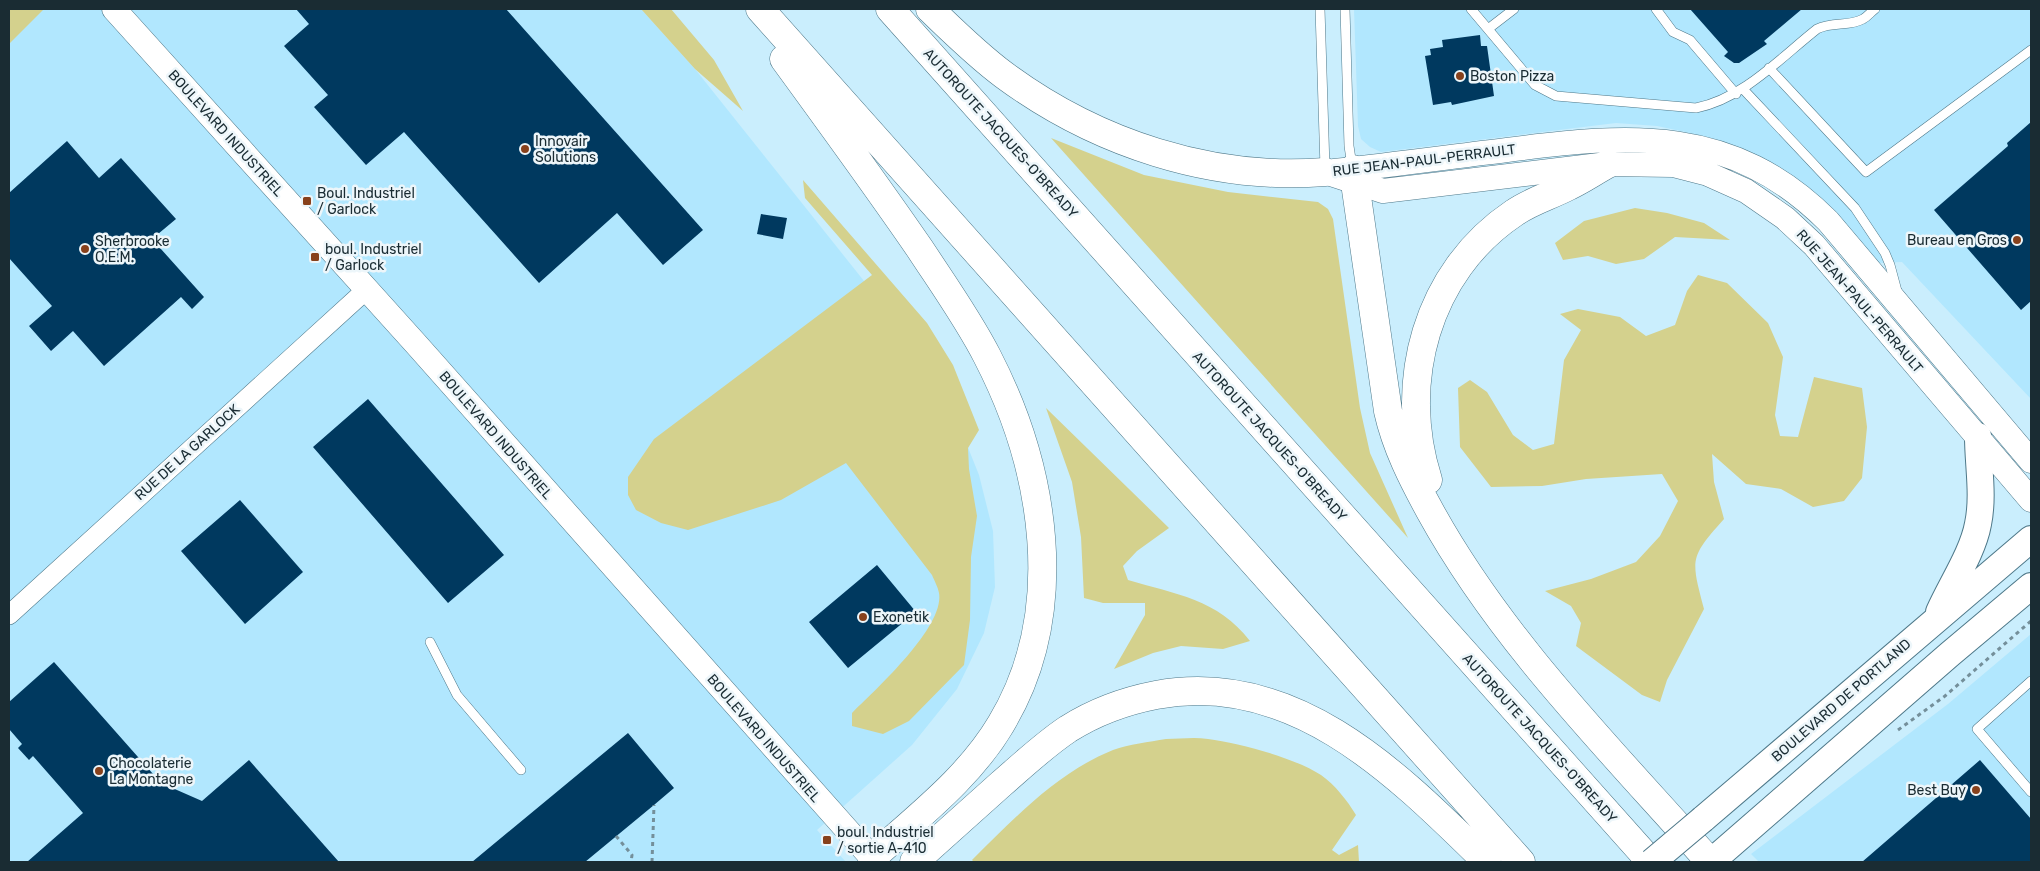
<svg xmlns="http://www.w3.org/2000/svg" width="2040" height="871" font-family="Rubik,sans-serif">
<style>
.built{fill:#b1e7fe}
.green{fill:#d4d18d}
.building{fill:#00395f}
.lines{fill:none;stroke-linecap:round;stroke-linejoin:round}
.service-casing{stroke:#4e7889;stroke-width:10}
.minor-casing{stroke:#4e7889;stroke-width:20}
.tertiary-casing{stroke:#4e7889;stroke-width:25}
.secondary-casing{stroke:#4e7889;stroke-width:28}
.motorway-casing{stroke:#4e7889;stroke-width:29}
.path{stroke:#748f9a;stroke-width:3;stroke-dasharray:4 4;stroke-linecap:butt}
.service{stroke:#fff;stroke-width:9}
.minor{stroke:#fff;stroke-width:19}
.tertiary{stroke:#fff;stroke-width:24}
.secondary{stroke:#fff;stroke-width:26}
.motorway{stroke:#fff;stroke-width:28}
.secondary-bridge-casing{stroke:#4e7889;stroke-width:28;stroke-linecap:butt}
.secondary-bridge{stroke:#fff;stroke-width:26}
.poi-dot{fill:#87411c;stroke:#edf6fa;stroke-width:2}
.labels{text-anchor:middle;stroke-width:5;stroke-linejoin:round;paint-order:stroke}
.poi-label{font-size:14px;fill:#1a2c33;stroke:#edf6fa;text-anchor:start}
.street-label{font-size:14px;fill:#1a2c33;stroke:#edf6fa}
</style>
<rect width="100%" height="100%" fill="#caeefd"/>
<!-- built -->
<path class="built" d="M9 9H641L695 69 864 281 927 366 959 425 979 475 993 531 995 587 984 633 957 689 912 745 817 830 846 862H9Z
M1354 9H2031V399L1902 262 1875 263 1756 156 1704 136 1657 126 1616 123 1381 152 1370 147 1361 139 1358 126Z
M2031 634V862H1759L1751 854 1948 704Z"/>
<!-- green -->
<path class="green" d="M9 9H44L9 44Z
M641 9H671L714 60 743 111 695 69Z
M1051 138 1144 175 1228 192 1318 202 1328 209 1333 219 1360 408 1370 453 1408 538Z
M803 180 927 323 953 365 979 430 968 448 969 469 977 516 971 557 970 620 964 665 909 721 883 734 852 726V713C874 691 945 627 939 593 938 587 934 580 932 575L846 463 781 500 688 530 661 523 636 510 628 495V477L654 439 872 275 805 198Z
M1635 208 1667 213 1704 223 1730 240 1675 237 1644 259 1616 264 1588 256 1563 260 1555 243 1584 221Z
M1698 275 1727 283 1768 323 1783 357 1775 415 1780 436 1798 437 1814 377 1862 388 1867 427 1862 478 1844 501 1813 507 1781 489 1746 484 1712 454 1714 482 1724 519C1689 558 1691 559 1704 609L1667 680 1660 702 1642 695 1576 646 1581 623 1571 606 1545 591 1591 579 1636 562 1660 536 1678 501 1662 474 1586 479 1542 486 1491 487 1460 447 1458 388 1470 380 1487 392 1513 435 1533 450 1554 444 1564 360 1581 330 1560 314 1578 309 1620 317 1646 336 1675 325 1687 291Z
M1046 408 1169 528 1137 551 1123 566 1128 580C1175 594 1218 599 1250 641L1223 649 1181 646 1153 653 1114 669 1145 615V603H1103L1084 598 1081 537 1072 482Z
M1166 739C1179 739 1194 737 1208 739 1239 743 1295 758 1321 775 1335 785 1347 800 1356 815L1332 850 1339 855 1358 845 1359 862H974L972 860C1015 818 1056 773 1113 750 1129 744 1149 742 1166 739Z"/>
<!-- building -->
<path class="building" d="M296 9H506L703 230 663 265 617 213 539 283 404 132 366 165 314 107 328 95 284 46 309 24Z
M1690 9H1802L1764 41 1767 44 1739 63H1734L1724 56 1728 52Z
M1480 35 1481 46H1487L1494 96 1452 105 1451 102 1433 105 1425 56 1431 55 1430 49 1443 47 1442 40Z
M2031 122V301L2021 310 1934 210 2008 146 2007 143Z
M67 141 99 178 121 158 176 219 152 239 204 297 192 309 181 297 104 366 73 331 51 351 29 326 52 306 9 258V193Z
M761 214 787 218 783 239 757 234Z
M368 399 504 555 448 603 313 447Z
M240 500 303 572 245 624 181 551Z
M877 565 916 612 848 668 809 622Z
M54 662 161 783 202 801 249 760 339 862H27L83 813 33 756 29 760 18 748 22 744 9 729V702Z
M628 733 674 788 654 805 585 862H472Z
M1980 760 2031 819V862H1862Z"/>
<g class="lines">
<defs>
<path id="service" d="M1320 9 1325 168
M1345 9 1349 146 1352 166
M1471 9 1535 85 1556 96 1696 108C1744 98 1779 59 1817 29 1833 21 1849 27 1863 19 1867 17 1871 12 1875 9
M1656 9 1673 32 1690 40 1736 94
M1488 29 1514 9
M1769 68 1866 172 2031 50
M1743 89 1855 208 1885 253 1890 265 1897 291
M430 642 457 695 521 770
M2031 681 1977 729 2031 792"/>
<path id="minor" d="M9 615 366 290"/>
<path id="tertiary" d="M114 9 416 344 872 858
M1334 171C1392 165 1449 157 1507 150 1630 134 1732 125 1828 221L2031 461
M1325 172 1383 191 1608 164 1673 165 1708 174 1746 191 1785 218 1814 245 2031 500"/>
<path id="secondary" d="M1939 612C1951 585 1973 552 1978 524 1984 495 1978 466 1978 436
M1703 819 2031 539
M1711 862 1950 654 2031 586"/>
<path id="motorway" d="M760 9 1521 862
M890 9 1651 862
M930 9C954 32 977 55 1004 75 1096 143 1211 181 1325 172
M784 59C830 122 876 185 920 249 943 284 968 319 987 356 1045 468 1069 611 1001 724 969 778 917 817 872 858
M1353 169 1388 411C1396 447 1413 480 1430 511 1502 642 1612 751 1710 862
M1428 480C1397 383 1426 272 1514 213 1531 201 1550 196 1569 186 1582 180 1595 171 1608 164
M914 862C943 836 972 810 1001 784 1023 765 1044 745 1068 729 1095 712 1125 701 1156 695 1294 669 1397 774 1487 862"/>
</defs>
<!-- service casing -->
<use href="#service" class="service-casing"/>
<!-- minor casing -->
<use href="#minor" class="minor-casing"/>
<!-- tertiary casing -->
<use href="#tertiary" class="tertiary-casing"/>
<!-- secondary casing -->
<use href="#secondary" class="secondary-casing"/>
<!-- motorway casing -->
<use href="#motorway" class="motorway-casing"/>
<!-- path -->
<path class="path" d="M1898 730 1945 696 2031 621
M616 836 632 855 631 862
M652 862 654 805"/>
<!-- service -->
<use href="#service" class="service"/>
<!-- minor -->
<use href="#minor" class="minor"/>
<!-- tertiary -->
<use href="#tertiary" class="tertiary"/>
<!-- secondary -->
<use href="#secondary" class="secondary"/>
<!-- motorway -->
<use href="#motorway" class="motorway"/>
<defs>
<path id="secondary-bridge" d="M1652 862 1703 819"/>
</defs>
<!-- secondary-bridge casing -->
<use href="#secondary-bridge" class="secondary-bridge-casing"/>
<!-- secondary-bridge -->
<use href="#secondary-bridge" class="secondary-bridge"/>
</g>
<!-- markers -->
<g class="poi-dot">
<circle cx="1460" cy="76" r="5"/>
<circle cx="525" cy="149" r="5"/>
<rect x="302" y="196" width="10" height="10" rx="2.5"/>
<circle cx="2017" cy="240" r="5"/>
<circle cx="85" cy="249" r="5"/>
<rect x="310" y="252" width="10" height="10" rx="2.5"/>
<circle cx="863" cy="617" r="5"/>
<circle cx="99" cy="771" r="5"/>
<circle cx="1976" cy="790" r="5"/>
<rect x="822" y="835" width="10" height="10" rx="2.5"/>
</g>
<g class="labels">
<!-- poi labels -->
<g class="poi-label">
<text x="1470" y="81">Boston Pizza</text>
<text x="535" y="146">Innovair<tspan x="535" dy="16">Solutions</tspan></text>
<text x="317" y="198">Boul. Industriel<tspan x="317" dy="16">/ Garlock</tspan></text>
<text x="2007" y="245" text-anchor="end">Bureau en Gros</text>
<text x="95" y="246">Sherbrooke<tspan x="95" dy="16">O.E.M.</tspan></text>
<text x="325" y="254">boul. Industriel<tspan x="325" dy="16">/ Garlock</tspan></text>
<text x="873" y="622">Exonetik</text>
<text x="109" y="768">Chocolaterie<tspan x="109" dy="16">La Montagne</tspan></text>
<text x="1966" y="795" text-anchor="end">Best Buy</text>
<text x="837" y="837">boul. Industriel<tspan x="837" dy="16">/ sortie A-410</tspan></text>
</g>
<!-- street labels -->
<g class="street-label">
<text transform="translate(226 133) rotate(48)" y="5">BOULEVARD INDUSTRIEL</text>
<text transform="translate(1001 133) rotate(48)" y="5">AUTOROUTE JACQUES-O'BREADY</text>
<text transform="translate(1424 160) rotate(-7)" y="5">RUE JEAN-PAUL-PERRAULT</text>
<text transform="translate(1860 301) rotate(49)" y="5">RUE JEAN-PAUL-PERRAULT</text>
<text transform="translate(496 435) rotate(49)" y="5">BOULEVARD INDUSTRIEL</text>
<text transform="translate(1270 436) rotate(48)" y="5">AUTOROUTE JACQUES-O'BREADY</text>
<text transform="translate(187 452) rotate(-42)" y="5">RUE DE LA GARLOCK</text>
<text transform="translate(1841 700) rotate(-41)" y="5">BOULEVARD DE PORTLAND</text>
<text transform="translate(764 738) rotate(49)" y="5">BOULEVARD INDUSTRIEL</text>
<text transform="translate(1540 738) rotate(48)" y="5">AUTOROUTE JACQUES-O'BREADY</text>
</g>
</g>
<!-- border -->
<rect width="2040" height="871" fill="none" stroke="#1a2c33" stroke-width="20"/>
</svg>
